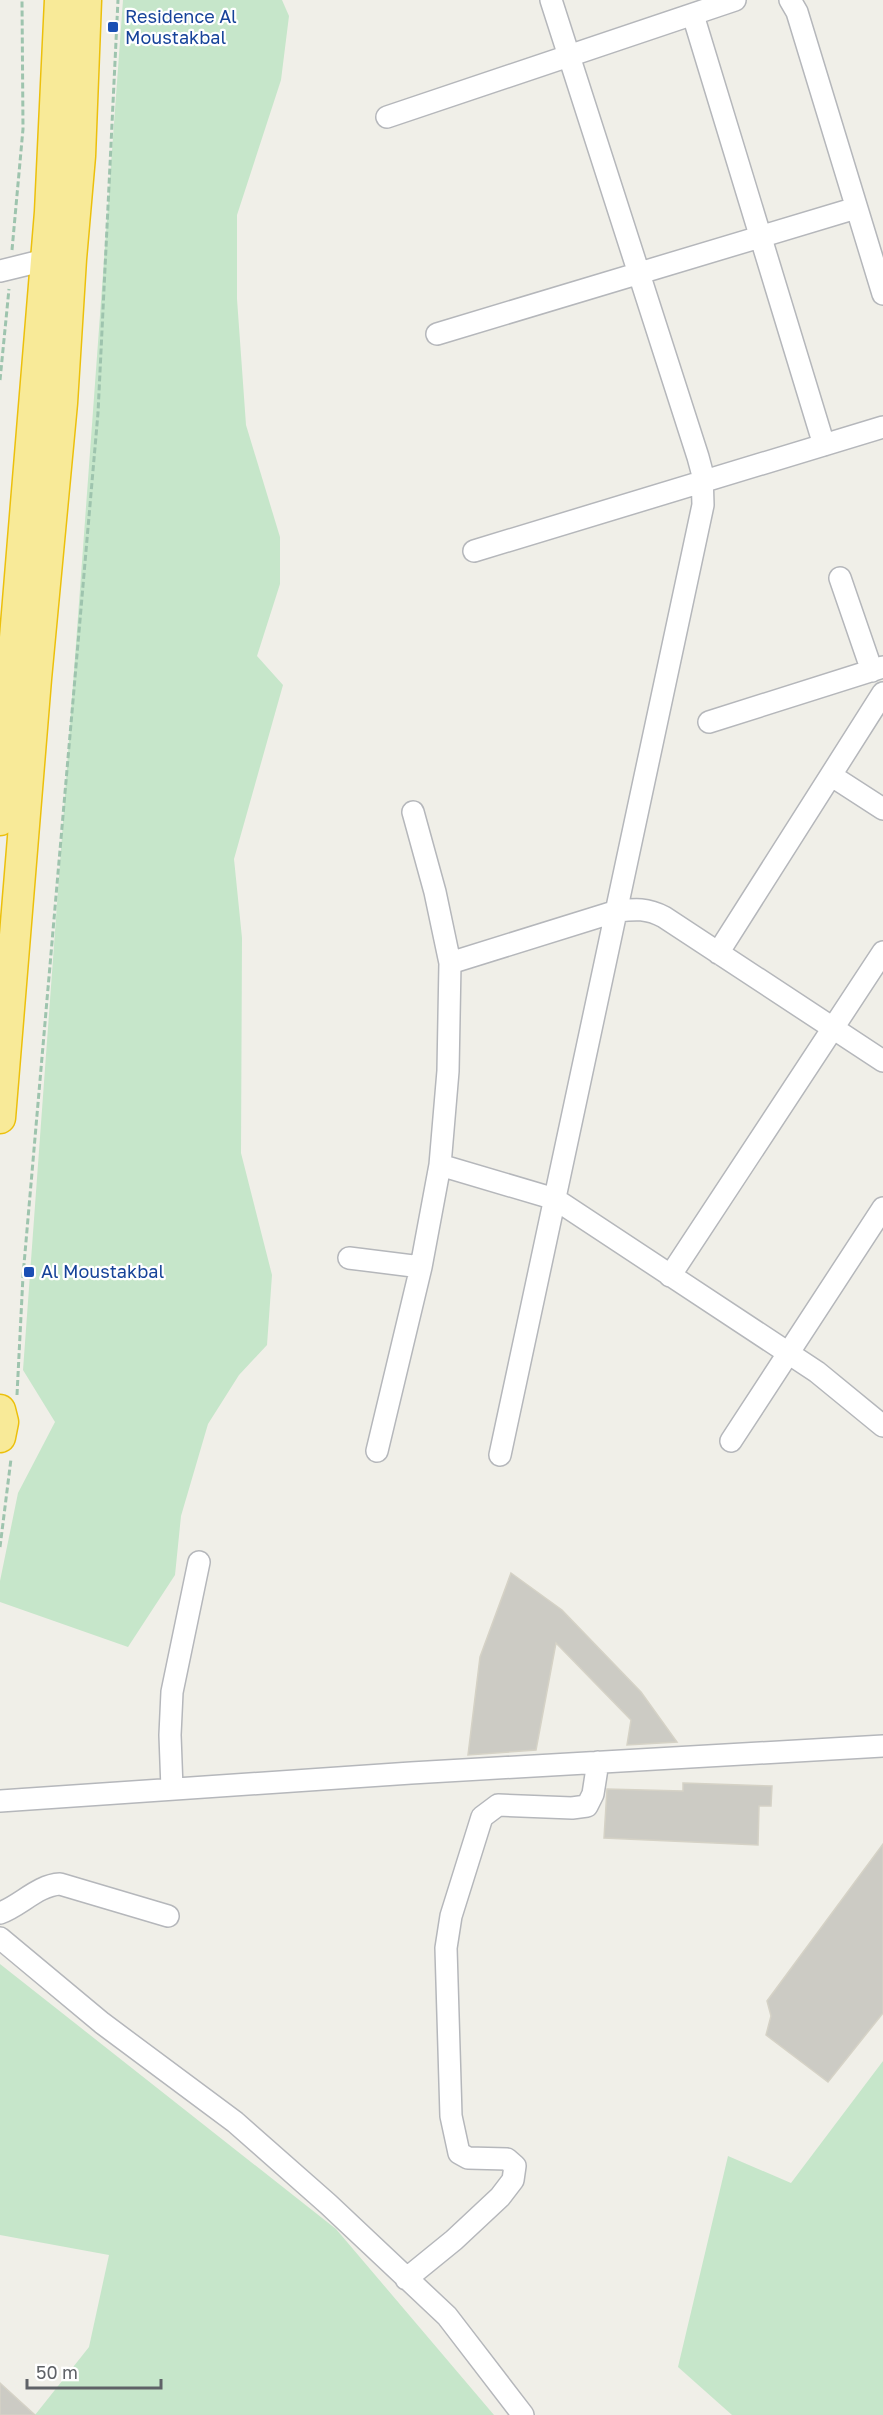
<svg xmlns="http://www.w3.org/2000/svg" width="883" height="2415" font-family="'Golos Text',sans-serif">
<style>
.green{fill:#c6e6ca}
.building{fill:#cccbc4;stroke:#d5d2c6;stroke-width:1.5}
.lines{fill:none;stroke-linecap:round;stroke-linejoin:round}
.minor-casing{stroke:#b5b7bb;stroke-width:24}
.highway-casing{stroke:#ecc00c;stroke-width:33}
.path{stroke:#9ec4ae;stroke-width:3;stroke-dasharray:6 3;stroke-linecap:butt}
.minor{stroke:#fff;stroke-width:21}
.highway{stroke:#f8ea98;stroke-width:30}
.transit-dot{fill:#1a4fb4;stroke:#fff;stroke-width:2}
.labels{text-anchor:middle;stroke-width:4.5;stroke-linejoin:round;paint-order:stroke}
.transit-label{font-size:18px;fill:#164399;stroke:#fff;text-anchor:start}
</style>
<rect width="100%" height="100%" fill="#f0efe8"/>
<!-- green -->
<path class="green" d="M123 0H282L289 16 281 80 237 215V299L246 425 280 537V584L257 656 283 685 234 859 242 938 241 1153 272 1275 267 1345 239 1375 208 1424 181 1516 175 1575 128 1647 0 1602V1581L18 1493 55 1422 23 1370Z
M0 1964 336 2229 494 2415H35L89 2347 109 2255 0 2235Z
M883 2061V2415H732L678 2367 728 2156 791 2183Z"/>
<!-- building -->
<path class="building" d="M511 1573 562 1610 641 1692 677 1742 627 1745 631 1720 556 1643 536 1750 468 1755 480 1657Z
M683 1783 772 1786 771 1806H759L758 1845 604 1838 607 1789 683 1791Z
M883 1844V2013L828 2082 766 2035 771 2016 767 2001Z
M0 2383 35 2415H0Z"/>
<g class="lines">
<defs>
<path id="minor" d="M790 0 797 12 883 294
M693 15 824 445
M387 117 735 0
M0 271 45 260 58 259
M437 334 856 208
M474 551 883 427
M840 578 872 671
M709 722 883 667
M832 776 883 809
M718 953 883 693
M450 963 617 911C636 909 647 908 664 917L883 1061
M440 1165 555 1199 817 1372 883 1426
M349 1258 421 1267
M670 1276 883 952
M731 1441 883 1208
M377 1451 421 1267 440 1165 448 1071 450 963 435 892 413 812
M500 1455 703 505 702 472 698 457 551 0
M172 1789 170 1735 172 1692 199 1562
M0 1801 411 1773 883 1746
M0 1913C20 1906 38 1885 60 1884L168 1916
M0 1938 102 2023 235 2122 328 2204 447 2316 523 2415
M406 2279 454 2240 500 2197 513 2180 515 2166 507 2159 468 2158 459 2153 451 2116 446 1948 451 1916 482 1817 498 1805 572 1808 587 1806 593 1794 598 1762"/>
<path id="highway" d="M0 820 50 212 60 0
M0 1118 36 679 62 403 71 259 80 156 86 0
M0 1410 3 1422 0 1437"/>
</defs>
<!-- minor casing -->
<use href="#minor" class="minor-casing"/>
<!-- highway casing -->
<use href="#highway" class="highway-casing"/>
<!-- path -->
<path class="path" d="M12 250 23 129 22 0
M0 380 9 289
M17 1395 23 1276 98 413 118 0
M0 1547 11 1459"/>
<!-- minor -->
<use href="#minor" class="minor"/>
<!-- highway -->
<use href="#highway" class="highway"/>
</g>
<!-- markers -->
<g class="transit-dot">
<rect x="107" y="21" width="12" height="12" rx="3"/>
<rect x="23" y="1266" width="12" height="12" rx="3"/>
</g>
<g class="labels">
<!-- transit labels -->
<g class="transit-label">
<text x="125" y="23">Residence Al<tspan x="125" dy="21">Moustakbal</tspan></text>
<text x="41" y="1278">Al Moustakbal</text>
</g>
</g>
<!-- scale -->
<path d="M27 2379v9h134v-9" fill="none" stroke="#5f6267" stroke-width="3"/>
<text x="36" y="2379" font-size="18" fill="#5f6267" stroke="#ffffff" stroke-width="4.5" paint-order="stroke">50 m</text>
</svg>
